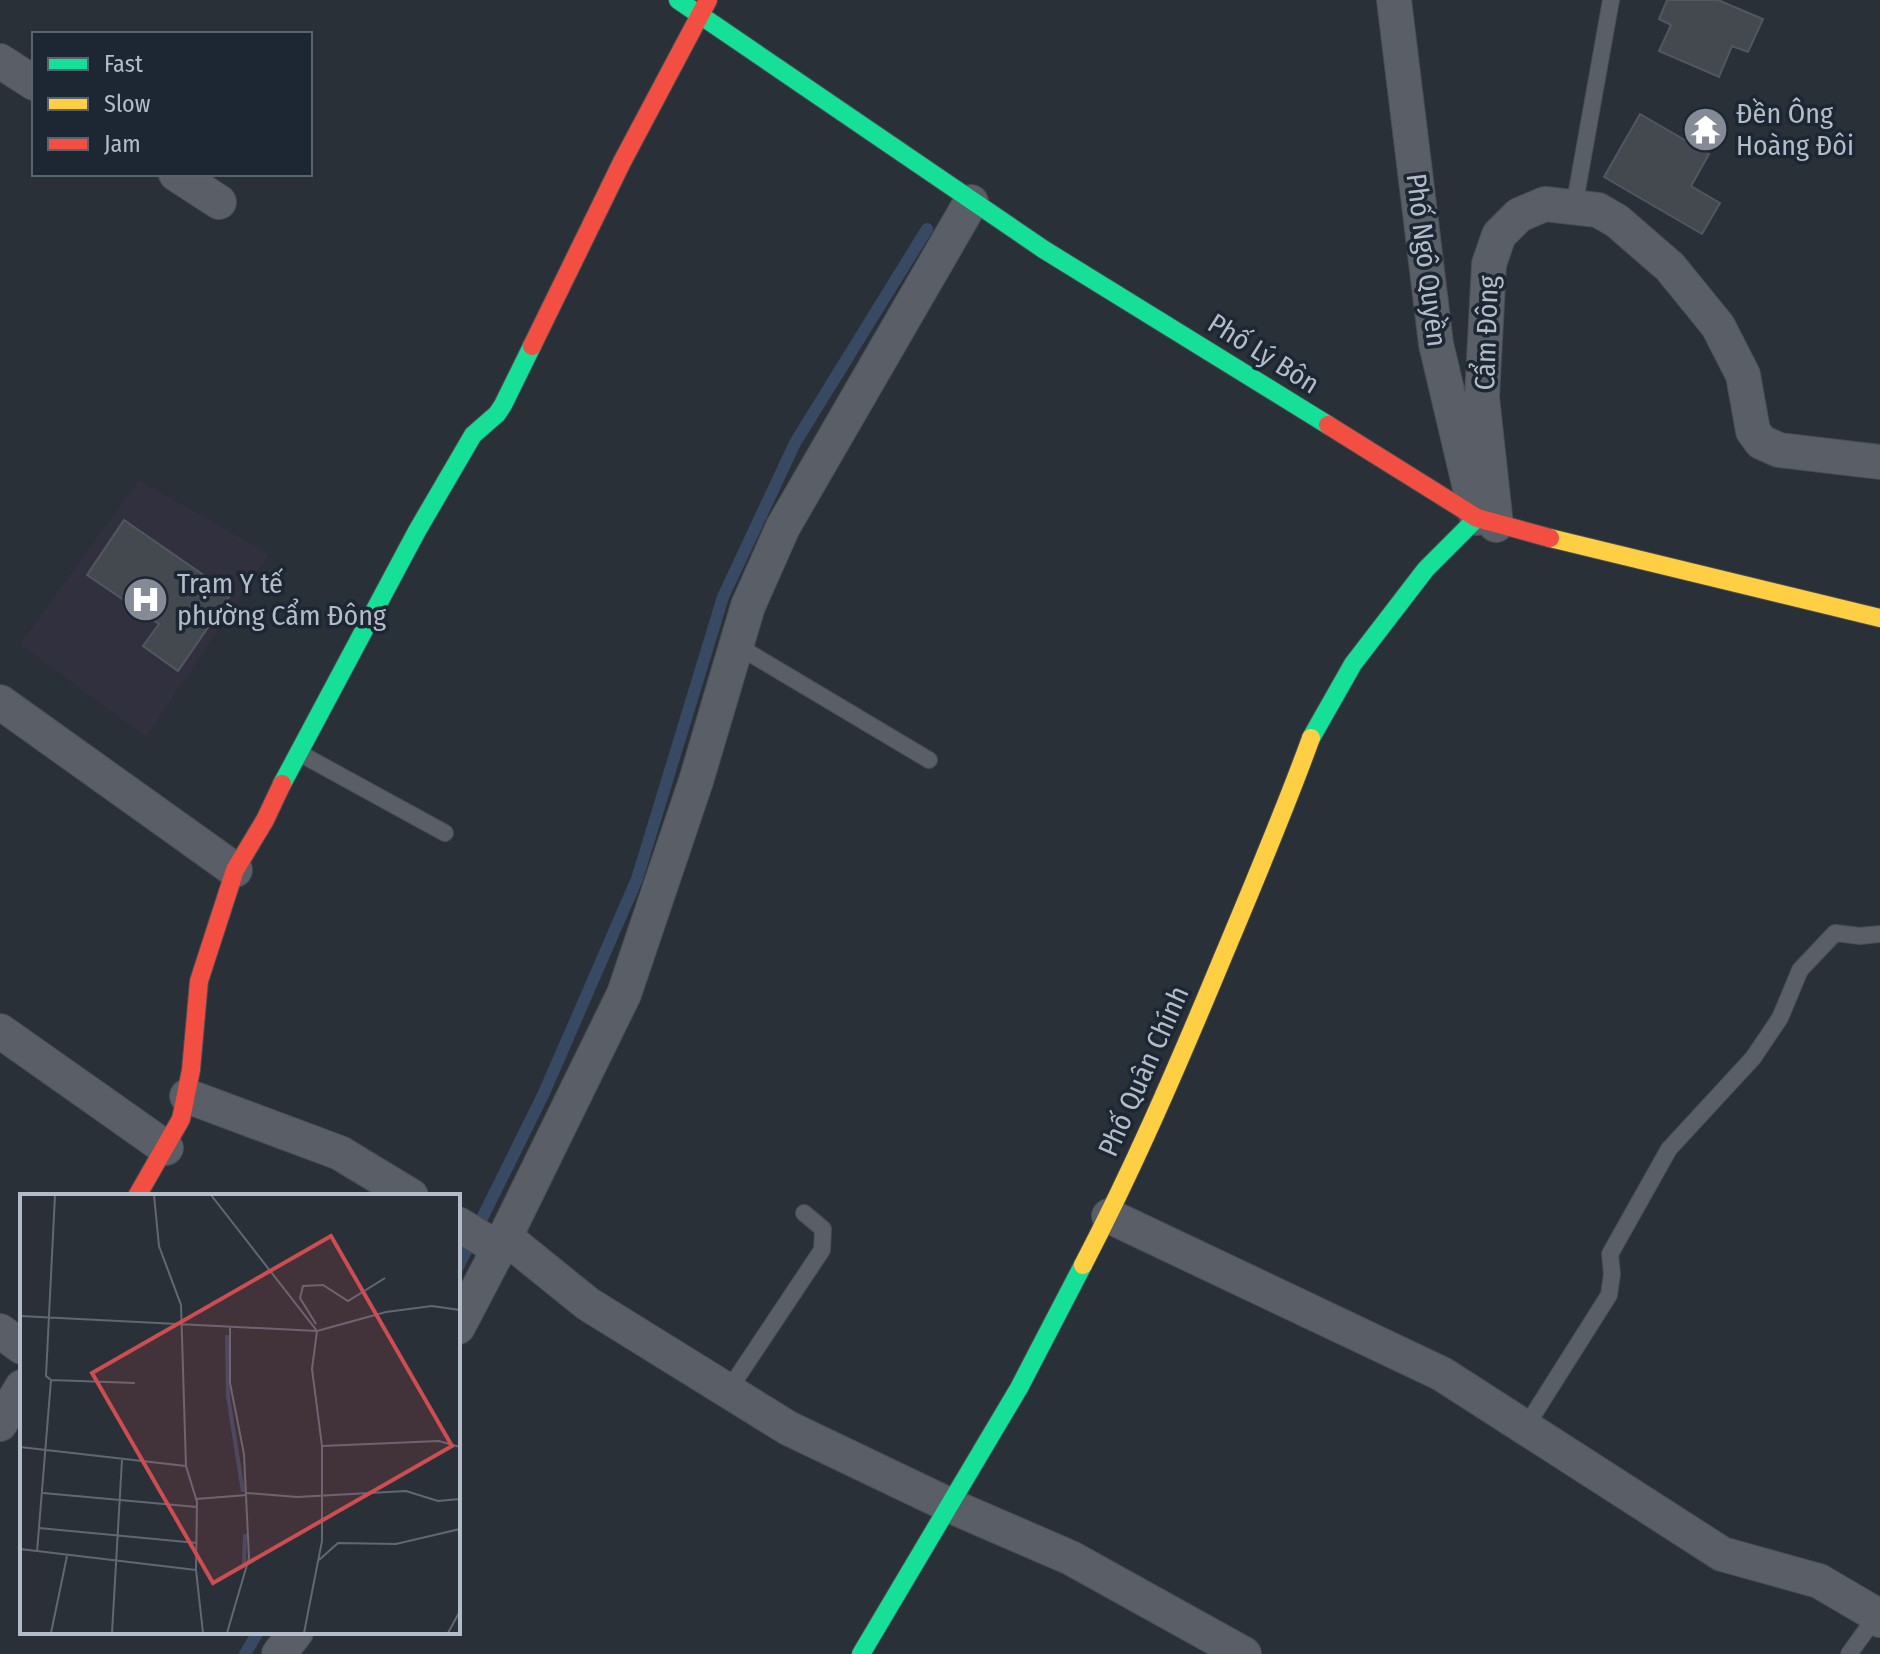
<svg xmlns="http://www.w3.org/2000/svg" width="1880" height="1654" font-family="'Fira Sans Condensed',sans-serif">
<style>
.medical{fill:#31303e}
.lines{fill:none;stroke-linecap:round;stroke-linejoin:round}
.stream{stroke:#384963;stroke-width:12}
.building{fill:#444950;stroke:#52575f;stroke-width:2}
.lane-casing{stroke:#484c53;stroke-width:18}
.street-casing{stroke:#484c53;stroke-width:36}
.fast-casing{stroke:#484c53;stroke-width:20}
.slow-casing{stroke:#484c53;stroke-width:20}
.jam-casing{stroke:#484c53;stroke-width:20}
.lane{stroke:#5a5e66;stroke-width:16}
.street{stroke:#5a5e66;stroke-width:34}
.fast{stroke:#16e098;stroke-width:18}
.slow{stroke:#ffcf43;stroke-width:18}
.jam{stroke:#f24e42;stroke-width:18}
.labels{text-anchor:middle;stroke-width:7;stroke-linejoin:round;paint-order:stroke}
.poi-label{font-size:28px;fill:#b4bcc9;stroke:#1d2633;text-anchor:start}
.street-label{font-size:28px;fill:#b4bcc9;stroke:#1d2633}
.inset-river{fill:none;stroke:#384963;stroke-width:4}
.inset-road{fill:none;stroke:#616872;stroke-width:2}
.view{fill:#ce4d50;fill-opacity:0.15;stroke:#ce4d50;stroke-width:4}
.inset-edge{fill:none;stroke:#b4bcc9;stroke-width:4}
</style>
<rect width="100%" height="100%" fill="#2a3038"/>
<!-- medical -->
<path class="medical" d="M139 480 269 554 146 737 20 644Z"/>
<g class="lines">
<!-- stream -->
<path class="stream" d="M458 1267 544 1093 637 879 723 597 795 443 927 229
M245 1654 258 1632"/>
</g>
<!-- building -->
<path class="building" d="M1667 0H1718L1763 19 1748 52 1732 46 1719 77 1659 51 1671 25 1659 19Z
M1640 114 1709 154 1691 186 1720 203 1702 234 1604 177Z
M124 520 231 594 178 671 143 646 159 624 87 575Z"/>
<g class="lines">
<defs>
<path id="lane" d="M1574 207 1611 0
M736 645 929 760
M299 753 445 833
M728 1391 822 1250 823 1229 804 1213
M1525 1428 1609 1295 1612 1274 1610 1254 1669 1149 1753 1058 1780 1018 1800 970 1835 933 1860 936 1880 934
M1849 1654 1877 1615"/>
<path id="street" d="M1394 0 1436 344 1477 518
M0 61 34 83
M176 174 219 202
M1496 525 1482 397 1489 264 1499 235 1519 215 1545 204 1598 210 1617 221 1670 267 1718 326 1743 375 1753 431 1761 442 1779 450 1880 462
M0 702 235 870
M0 1031 166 1148
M187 1096 340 1153 411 1196
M1109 1216 1442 1374 1722 1554 1819 1581 1877 1615 1880 1620
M458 1224 499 1249
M505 1237 588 1304 788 1428 951 1506 1071 1558 1244 1654
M458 1327 505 1237 624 994 696 781 748 606 783 527 971 202
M0 1331 22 1347
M0 1424 22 1387
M279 1654 296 1632"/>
<path id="fast" d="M678 0 1043 249 1328 425
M1311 738 1353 664 1426 569 1477 518
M282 784 417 531 473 435 497 414 503 405 532 346
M861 1654 1019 1388 1083 1265"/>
<path id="slow" d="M1550 538 1880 618
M1083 1265C1132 1171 1174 1074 1215 976 1248 897 1282 818 1311 738"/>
<path id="jam" d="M532 346 622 162 708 0
M1328 425 1477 518 1550 538
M137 1196 181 1119 191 1070 199 981 235 870 265 820 282 784"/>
</defs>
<!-- lane casing -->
<use href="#lane" class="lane-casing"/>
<!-- street casing -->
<use href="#street" class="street-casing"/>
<!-- fast casing -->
<use href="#fast" class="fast-casing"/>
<!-- slow casing -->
<use href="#slow" class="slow-casing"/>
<!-- jam casing -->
<use href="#jam" class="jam-casing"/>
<!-- lane -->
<use href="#lane" class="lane"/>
<!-- street -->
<use href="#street" class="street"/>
<!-- fast -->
<use href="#fast" class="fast"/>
<!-- slow -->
<use href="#slow" class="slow"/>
<!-- jam -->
<use href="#jam" class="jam"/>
</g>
<!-- icons -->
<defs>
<symbol id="temple-disc" viewBox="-11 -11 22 22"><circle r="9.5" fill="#848b96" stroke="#1d2633"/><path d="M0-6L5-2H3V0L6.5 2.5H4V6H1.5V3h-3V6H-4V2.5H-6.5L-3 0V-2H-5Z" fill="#fff"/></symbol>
<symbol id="hospital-disc" viewBox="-11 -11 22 22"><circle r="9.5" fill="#848b96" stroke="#1d2633"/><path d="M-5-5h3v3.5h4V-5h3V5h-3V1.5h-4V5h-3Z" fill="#fff"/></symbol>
</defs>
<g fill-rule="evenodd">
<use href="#temple-disc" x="1680" y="104" width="51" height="51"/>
<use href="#hospital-disc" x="120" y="574" width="51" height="51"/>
</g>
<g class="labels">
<!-- poi labels -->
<g class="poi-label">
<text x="1736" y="123">Đền Ông<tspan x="1736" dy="32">Hoàng Đôi</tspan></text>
<text x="177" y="593">Trạm Y tế<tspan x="177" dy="32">phường Cẩm Đông</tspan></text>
</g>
<!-- street labels -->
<g class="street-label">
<text transform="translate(1427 260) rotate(83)" y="10">Phố Ngô Quyền</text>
<text transform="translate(1486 333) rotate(-88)" y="10">Cẩm Đông</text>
<text transform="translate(1264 353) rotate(32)" y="10">Phố Lý Bôn</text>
<text transform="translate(1143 1071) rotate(-66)" y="10">Phố Quân Chính</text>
</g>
</g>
<!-- overview -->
<g transform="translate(20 1194)">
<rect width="440" height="440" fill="#2a3038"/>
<path class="inset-river" d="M207 141 208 202 223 298M224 370 225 340"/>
<path class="inset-road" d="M134 1 139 52 161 111 166 272 177 308 176 376 183 439M191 1 297 137 292 175 302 252V347L284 439M0 122 297 137 366 118 412 112 440 116M296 130 280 104 283 92 303 91 328 107 365 84M31 186 26 182 35 1M302 252 419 247 440 253M0 253 166 272M23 299 177 313M227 299 277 303 386 297 418 307 440 305M176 305 227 301M19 334 177 349M0 355 176 376M17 358 31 186 115 189M299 366 318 349 376 350 440 335M31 439 47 362M92 439 102 266M207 439 229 364 224 260 210 189V134M428 439 440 417"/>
<path class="view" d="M311 42 432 252 193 389 72 179Z"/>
<rect width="440" height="440" class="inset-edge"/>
</g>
<!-- legend -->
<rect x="32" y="32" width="280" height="144" fill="#1d2633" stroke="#59626f" stroke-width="2"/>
<rect x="48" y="58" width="40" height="12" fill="#16e098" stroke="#59626f" stroke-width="2"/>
<text x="104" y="72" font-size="24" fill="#b4bcc9">Fast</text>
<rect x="48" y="98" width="40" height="12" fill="#ffcf43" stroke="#59626f" stroke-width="2"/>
<text x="104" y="112" font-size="24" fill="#b4bcc9">Slow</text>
<rect x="48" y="138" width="40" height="12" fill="#f24e42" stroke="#59626f" stroke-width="2"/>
<text x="104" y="152" font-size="24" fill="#b4bcc9">Jam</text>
</svg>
